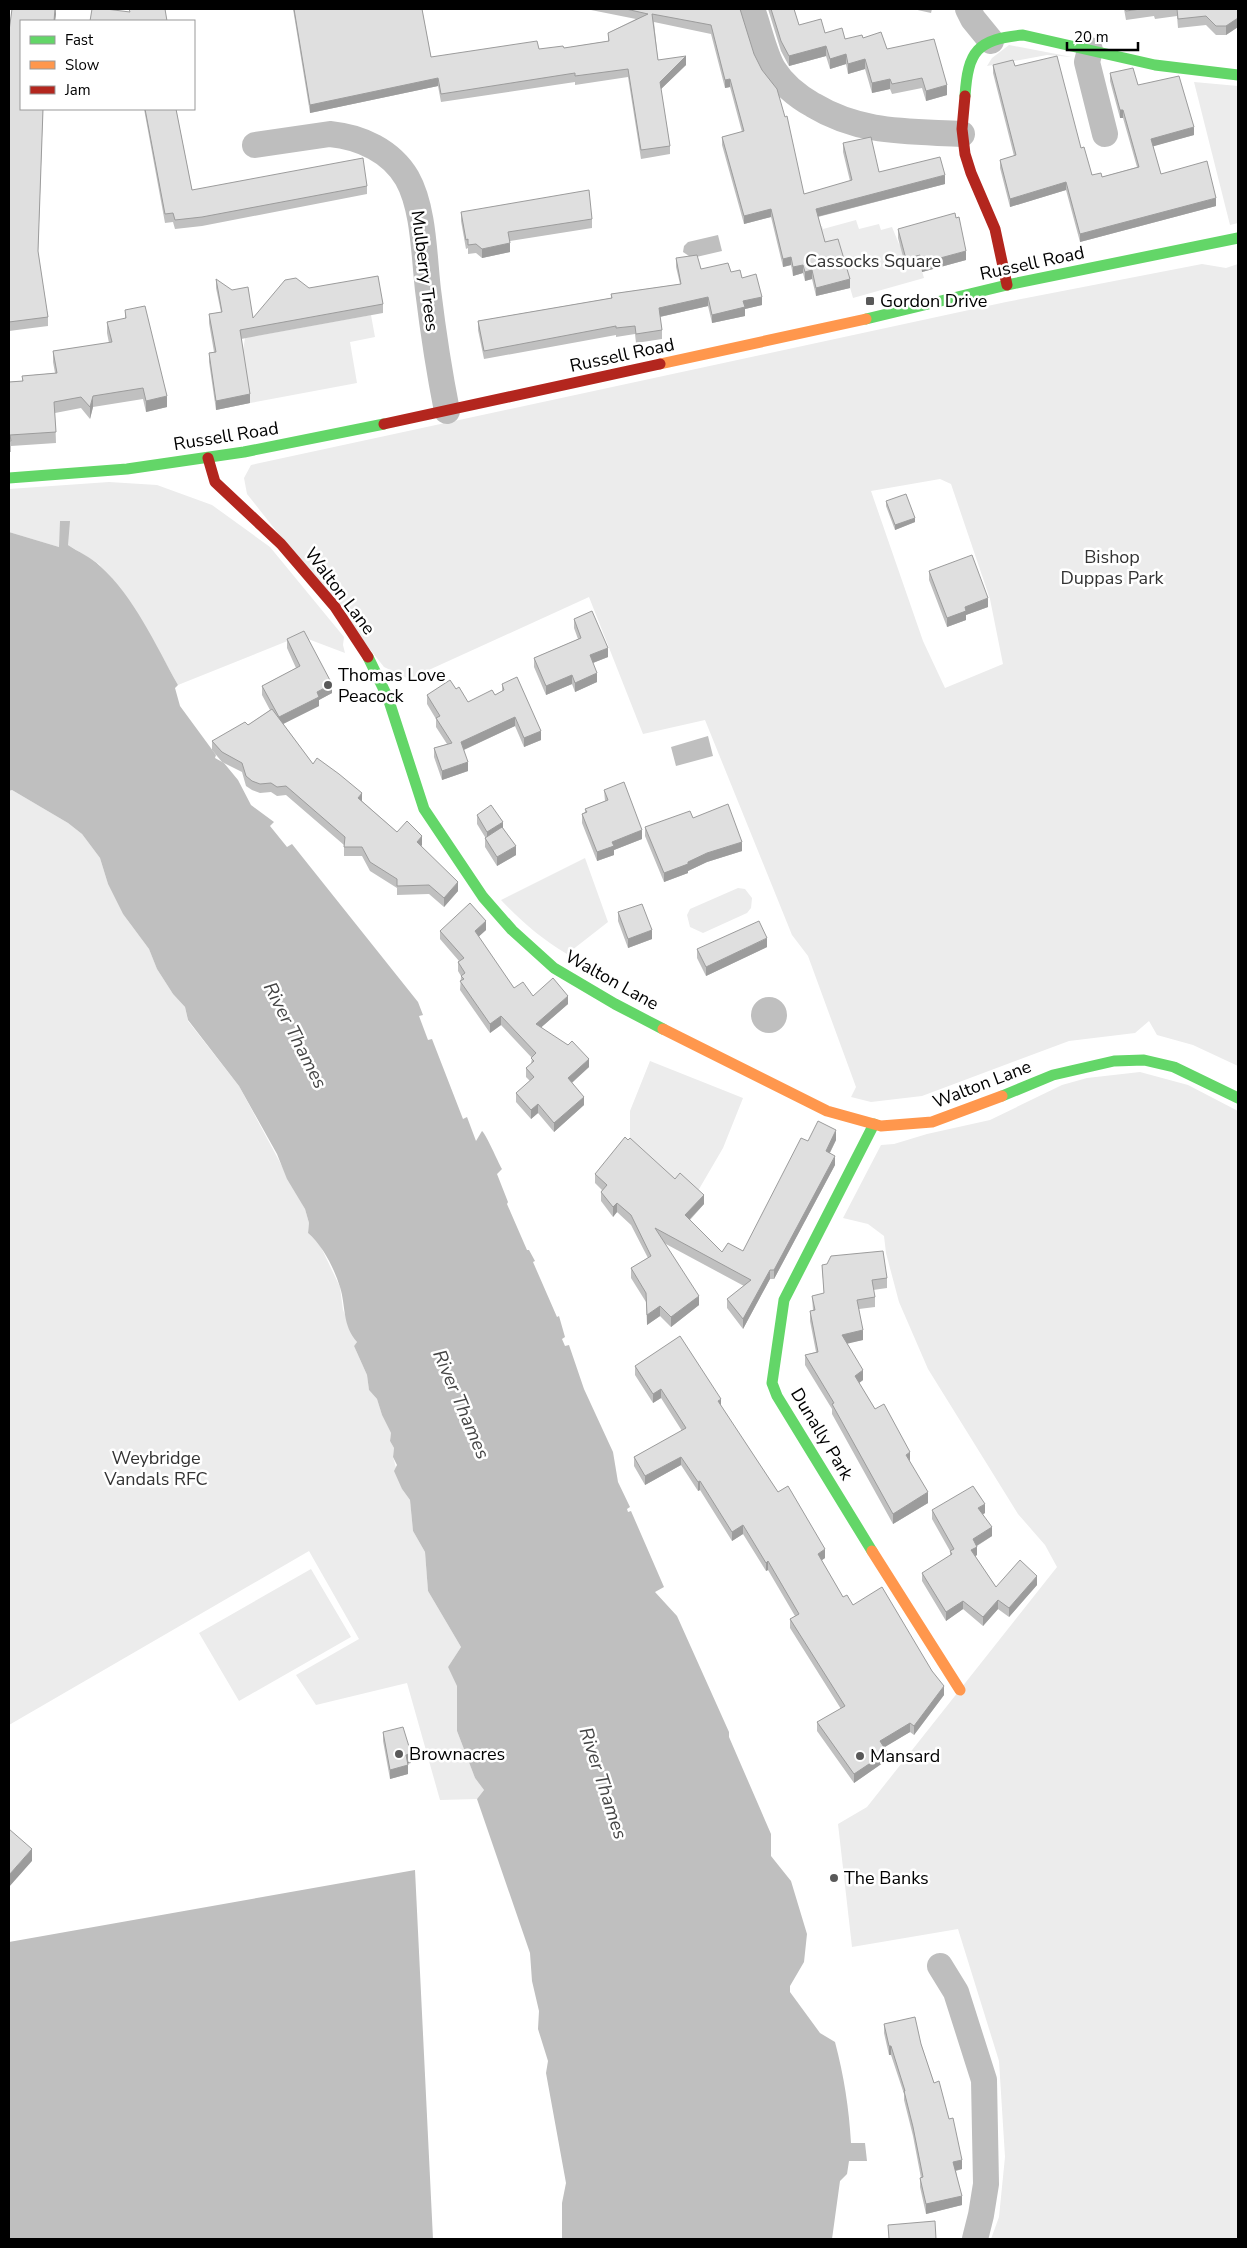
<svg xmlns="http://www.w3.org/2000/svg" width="1247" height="2248" font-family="'Nunito Sans',sans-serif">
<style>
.green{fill:#ececec;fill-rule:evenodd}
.water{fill:#bfbfbf}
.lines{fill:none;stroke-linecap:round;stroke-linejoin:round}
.street{stroke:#bebebe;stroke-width:26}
.fast{stroke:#63d668;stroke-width:11}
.slow{stroke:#ff974d;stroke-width:11}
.jam{stroke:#b3261e;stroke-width:11}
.wall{fill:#c0c0c0}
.shaded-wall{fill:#9c9c9c}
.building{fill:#dfdfdf;stroke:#9c9c9c}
.poi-dot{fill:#595959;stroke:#fff;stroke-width:2}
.labels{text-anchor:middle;stroke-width:5;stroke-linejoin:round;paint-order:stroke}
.park-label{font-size:18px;fill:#333;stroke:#fff}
.street-label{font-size:18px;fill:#000;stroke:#fff}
.poi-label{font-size:18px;fill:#000;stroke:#fff;text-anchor:start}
.water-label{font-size:19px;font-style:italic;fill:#444;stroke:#fff}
</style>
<rect width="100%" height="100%" fill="#fff"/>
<!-- green -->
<path class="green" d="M1009 45 1072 57 1047 55 987 66 992 58Z
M1194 82 1238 86V223L1230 225Z
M856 220 859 229 879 224 881 230 892 227 899 244 920 264 924 278 853 298 841 256 824 250 812 229 822 226 823 229Z
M1202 264 1226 268 1238 264V1066L1193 1045 1157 1035 1149 1021 1135 1033 1069 1041 922 1096 871 1102 851 1097 856 1087 808 956 792 935 705 720 643 734 589 597 409 679 384 667 247 494 244 478 251 465 1006 302ZM940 479 951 484 990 599 1003 664 945 688 923 641 871 491Z
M371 315 375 337 350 342 357 383 250 403 242 357 245 338Z
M109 482 157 485 212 505 270 547 344 637 343 645 345 653 308 639 295 638 178 685 141 619 99 564 68 545 59 547 9 532V489Z
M12 790 68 823 82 834 100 858 108 884 123 914 149 949 157 969 173 994 185 1007 188 1021 239 1086 305 1209 309 1223 308 1233 319 1243 340 1287 343 1310 357 1342 354 1346 367 1375 369 1390 377 1399 382 1415 391 1433 390 1441 394 1448 393 1457 402 1489 410 1500 413 1531 425 1552 428 1591 461 1647 448 1667 458 1686 457 1731 475 1778 484 1790 477 1799 440 1800 407 1683 316 1705 296 1675 359 1639 309 1551 9 1725V791Z
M585 858 608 922 567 954C542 939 522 922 501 900Z
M738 888 745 889 752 898 751 908 747 913 703 933 690 927 687 915 690 909Z
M650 1061 743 1098 723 1148 695 1196 630 1147V1111Z
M1140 1072 1188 1085 1238 1111V2239H991L999 2217 1005 2157 999 2061 958 1929 852 1947 838 1824 867 1807 1057 1567 1045 1545 1018 1514 928 1369 899 1302 886 1253 884 1236 868 1224 843 1218 881 1145 894 1144 927 1134 990 1120 1062 1085 1087 1078Z
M311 1569 351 1637 239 1701 199 1633Z"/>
<!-- water -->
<path class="water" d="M718 235 722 251 692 258 683 252 684 246 688 242Z
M60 521H70L68 545C78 552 91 557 100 566 135 598 155 644 178 685L175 688 180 706 216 755 215 758 224 763 238 780 251 805 274 822 270 826 287 847 292 844 418 1002 423 1015 419 1016 428 1040 432 1039 463 1119 467 1117 476 1141 482 1131C486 1134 498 1162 502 1169L497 1174 508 1202 507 1204 527 1250H529L535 1261 533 1262 557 1317 559 1316 565 1337 562 1339 565 1346 569 1345 584 1389 613 1452 618 1482 630 1507 627 1509 628 1512 631 1511 664 1587 655 1592 677 1616 729 1732V1737L771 1834V1856L791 1881 807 1934 804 1962 790 1986V1992L820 2033 835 2042C844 2076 849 2108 851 2143H865L867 2161H849L847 2174 840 2181 832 2239H562V2203L566 2183 546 2073 548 2061 538 2029 539 2011 532 1981 530 1953 477 1799 484 1790 475 1778 457 1731V1686L448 1667 461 1647 428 1591 425 1552 413 1531 410 1500 402 1489 394 1471 397 1465 393 1457 394 1448 390 1441 391 1433 382 1415 377 1399 369 1390 367 1375 354 1346 357 1342C342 1325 346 1306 340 1287 334 1268 323 1246 308 1233L309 1223 305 1209 287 1179 277 1154 239 1086 188 1020 185 1007 173 994 157 969 149 949 123 914 108 884 100 858 82 834 68 823 12 790 9 791V532L59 547Z
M708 736 713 756 676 766 671 747Z
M751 1015a18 18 0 1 1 36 0a18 18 0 1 1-36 0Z
M415 1870 433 2239H9V1942Z"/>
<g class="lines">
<!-- street -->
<path class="street" d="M752 9C759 27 764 54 774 70 784 86 797 96 813 105 861 134 908 131 962 134
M968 9 973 19 991 41
M1090 50 1087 62 1105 134
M255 145 330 134C361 137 391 151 407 178 424 208 424 256 428 290 433 331 439 371 447 411
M940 1966 956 1992 984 2080 986 2184 981 2215 975 2239"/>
<!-- fast -->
<path class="fast" d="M965 96C968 51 977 39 1023 35L1155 65 1238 75
M866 319 1007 285 1238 238
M9 478 127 469 244 452 384 424
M368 657 388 698 424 809 483 897 512 930 554 968 615 1004 663 1029
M1002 1096 1053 1075 1114 1061 1144 1060 1174 1067 1238 1098
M872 1551 777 1396 772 1383 784 1300 874 1124"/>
<!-- slow -->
<path class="slow" d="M660 364 866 319
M663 1029 827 1111 881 1126 932 1122 1002 1096
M872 1551 960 1690"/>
<!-- jam -->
<path class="jam" d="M965 96 962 129 965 154 971 173 995 229 1007 285
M384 424 660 364
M208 458 215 482 281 544 335 607 368 657"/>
</g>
<!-- wall -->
<path class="wall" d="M12 9H56V14L55 21H21V109H43L38 253 48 317V326L9 331V31Z
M293 9H422L431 57 564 48 608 41V33L636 19 586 9H740L754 54 804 194 850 181 843 152V143L879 172 945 184 818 217 825 242 850 288 816 296 812 279 805 281 803 273 793 276 791 265 783 267 771 217 744 224 722 145V137L742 132 730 87 725 88 711 34 654 22 658 60 686 65 661 89 670 146V154L641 159 628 77 575 85V82L441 102 438 86 310 113Z
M768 9H794L799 25 845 39 863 38 887 49 947 95 926 101 922 88 892 94 890 89 872 93 865 69 848 74 846 64 830 69 826 56 789 66 781 51Z
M913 9H932L931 13Z
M1124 9H1238V27L1226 35H1216L1206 25 1178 28 1177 16 1155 19 1154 16 1126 20Z
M993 65 1015 66 1081 148 1092 175 1102 177 1137 167 1123 118H1120L1110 81V73L1138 85 1194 135 1153 146 1161 174 1216 206 1080 242 1066 190 1010 207 1000 168V160L1014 156 993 73Z
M144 109H176L192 190 367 186V194L202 226 175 229 173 222 165 223Z
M461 212 592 219V228L510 241V252L482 258 476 253 468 254V248L466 249 461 221Z
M898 229 966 260 922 272 920 264 906 268 898 238Z
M676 258 701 269 731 272 742 278 762 305 745 309V316L712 323 708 306 660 317 662 330V339L636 343 635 334 616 337V335L484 359 478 330V321L611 298V294L680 284 676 267Z
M216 279 253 318 309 288 383 304V313L241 339 250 403 216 410 209 362V353L214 352 209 323V314L221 312 216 288Z
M125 310 167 407 146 412 143 399 93 407 90 419 81 408 55 413 56 443 11 446V452H9V382L22 381V376L55 373 53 362V351L109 343 107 333V322L125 319Z
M886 501 915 522 895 530 886 506Z
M929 571 988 607 966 615V620L947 627 929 580Z
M574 619 608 657 593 663 597 682 575 692 572 684 546 695 534 667V658L578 639 574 628Z
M287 639 332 693 319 700V706L283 724 313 764 362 801 397 832 422 845 421 846 458 891 444 907 429 894 397 895V888L370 871 362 856H344V845L286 795 277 796 271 792 260 793 252 790 246 786 242 772 222 762 212 750V741L248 725 270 710 262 695V686L296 668 287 648Z
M502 684 541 740 524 747 515 726 464 750 468 771 442 780 434 757V748L447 744 436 727V719L427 704V695L456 689 468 702 495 695 502 691Z
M604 790 642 839 614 850V855L597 861 582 823V814L585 812V809L605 801Z
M477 815 503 828 516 855 497 866 485 847V837L477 824Z
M693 818 742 851 707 862 688 871V873L664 882 645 836V827Z
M618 912 652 939 628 948 618 921Z
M486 930 478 937 514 988 533 996 568 1004 541 1027 589 1067 572 1083 584 1105 554 1132 538 1113 531 1119 516 1102V1093L530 1081 526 1077V1068L531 1064 532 1058 501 1025 490 1033 460 990 461 976 458 971V962L459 961 440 939V931Z
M767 947 706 976 697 958V949Z
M628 1140 675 1179 704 1204 690 1220 722 1252 743 1251 808 1141 836 1140 830 1153 835 1165 774 1279H770L743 1329 727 1308V1299L744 1286 664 1243 699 1305 671 1327 660 1316 647 1325 646 1302 631 1278V1268L648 1258 631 1225 617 1212 613 1217 601 1201V1192L602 1190 595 1183V1174Z
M822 1265 887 1278V1288L873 1290 875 1297V1307L859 1309 863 1340 847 1343 863 1380 859 1383 875 1409 910 1462 928 1503 893 1524 832 1414V1409L805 1365V1355L816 1352 810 1321V1311H813L812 1296 824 1294Z
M635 1366 721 1407 778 1492 825 1558 821 1560 843 1597 853 1605 944 1695 914 1735 910 1732 884 1747 887 1760 854 1783 817 1731V1722L841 1709 790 1628V1619L795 1616 768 1570 766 1571 743 1534 732 1541 700 1490 698 1491 681 1465 645 1485 634 1466V1457L682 1431 661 1398 653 1403 635 1375Z
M932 1510 985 1513 983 1514 992 1536 977 1546V1555L975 1556 996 1587 1037 1585 1009 1617 998 1609 983 1626 963 1609 946 1621 922 1581V1573L950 1556V1551L932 1519Z
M383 1732 411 1763H408V1774L390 1779 383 1741Z
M884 2024 921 2044 962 2169 956 2171 962 2205 926 2214 920 2187V2178H921L913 2136 904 2100V2094L891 2055H889L884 2033Z"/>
<!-- shaded-wall -->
<path class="shaded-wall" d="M55 9 56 14 55 21H54Z
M1238 18V27L1226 35V26Z
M826 46V56L789 66V56Z
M846 54V64L830 69V59Z
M686 56V65L660 90V82Z
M865 59V69L848 74V64Z
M438 78V86L310 113V105Z
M730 79V87L725 88V80Z
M890 79V89L872 93V83Z
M947 85V95L926 101V91Z
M1120 110H1123V118H1120Z
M1194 127V135L1151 147V139Z
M945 175V184L816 217V209Z
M1066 182V190L1010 207V199Z
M1216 198V206L1080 242V234Z
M771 209V217L744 224V216Z
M510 243V252L482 258V249Z
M966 251V260L922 272V263Z
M920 255V264L906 268V259Z
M791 257V265L783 267V259Z
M803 265V273L793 276V267Z
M812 270V279L805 281V272Z
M850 279V288L816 296V288Z
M708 297V306L659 317V308Z
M762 297V305L745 309V316L712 323V315L743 301Z
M250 394V403L216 410V401Z
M93 396V407L90 419V407Z
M167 396V407L146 412V401Z
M915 518V522L895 530V525Z
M988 598V607L966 615V620L947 627V618L965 607Z
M608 648V657L590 664V655Z
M597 673V682L575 692V683Z
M572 675V684L546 695V686Z
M332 684V693L319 700V706L279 726V717L317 692Z
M515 717V726L461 751V742Z
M541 731V740L524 747V738Z
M468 762V771L442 780V771Z
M362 793V802L358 798Z
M503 822V831L487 841V832Z
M642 830V839L614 850V855L597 861V852L612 842Z
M422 836V845L417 851V842Z
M742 842V851L707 862 688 871V873L664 882V873L707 853Z
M516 846V855L497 866V857Z
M458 882V891L444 907V898Z
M486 921V930L475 940V931Z
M652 930V939L628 948V939Z
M767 938V947L706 976V967Z
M568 996V1004L536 1032V1024Z
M501 1016V1025L490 1033V1024Z
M589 1059V1067L568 1086V1078Z
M584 1097V1105L554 1132V1123Z
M538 1104V1113L531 1119V1110Z
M836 1130V1140L826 1160V1151Z
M835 1156V1165L774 1279V1270Z
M704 1195V1204L685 1224V1215Z
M617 1203V1212L613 1217V1207Z
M770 1270V1279L743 1329V1319Z
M699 1296V1305L671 1327V1317Z
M660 1306V1316L647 1325V1315Z
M863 1330V1340L842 1345V1335Z
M863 1370V1380L855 1386V1376Z
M661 1389V1398L653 1403V1394Z
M721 1399V1408L718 1401Z
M910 1452V1462L906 1455Z
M681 1457V1465L645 1485V1476Z
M700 1481V1490L698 1491V1482Z
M928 1492V1503L893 1524V1514Z
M985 1504V1513L978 1517V1508Z
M743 1525V1534L732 1541V1532Z
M992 1527V1536L973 1548V1539Z
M977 1547V1555L971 1559V1550Z
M825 1549V1558L818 1563V1554Z
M768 1561V1570L766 1571V1563Z
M1037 1576V1585L1009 1617V1608Z
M998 1600V1609L983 1626V1617Z
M963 1601V1609L946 1621V1612Z
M944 1686V1695L914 1735V1726Z
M910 1723V1732L880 1750V1741Z
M887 1752V1760L854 1783V1774Z
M411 1753V1763L406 1764V1755Z
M408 1765V1774L390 1779V1770Z
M32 1849V1861L9 1887V1875Z
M889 2046H891V2055H889Z
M962 2160V2169L953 2171V2162Z
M962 2196V2205L926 2214V2204Z"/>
<!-- building -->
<path class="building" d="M12 9H55L54 21H21V109H43L38 251 48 317 9 322V31Z
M92 9H106L130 12 129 9H165L167 21H90Z
M294 9H422L431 57 537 41 539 49 563 46 564 48 609 41 608 33 648 14 626 9H740L754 54 762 70 777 89 785 117 787 116 804 194 852 180 843 143 871 137 879 172 940 157 945 175 816 209 825 242 838 239 850 279 816 288 812 270 805 272 803 265 793 267 791 257 783 259 771 209 744 216 722 137 744 131 730 79 725 80 711 25 652 14 658 60 686 56 660 82 670 146 641 150 628 69 575 76V73L441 94 438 78 310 105Z
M771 9H794L799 25 821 19 825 33 842 28 845 39 862 35 863 38 881 32 887 49 934 39 947 85 926 91 922 78 892 84 890 79 872 83 865 59 848 64 846 54 830 59 826 46 789 56 781 41Z
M1125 9H1141L1126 11Z
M1177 9H1238V18L1226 26H1216L1206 16 1178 19Z
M1057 56 1081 148 1084 147 1092 175 1101 173 1102 177 1139 167 1123 110H1120L1110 73 1133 68 1138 85 1179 76 1194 127 1151 139 1161 174 1207 161 1216 198 1080 234 1066 182 1010 199 1000 160 1016 155 993 65 1013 60 1015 66Z
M145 109H176L192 190 363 158 367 186 202 217 175 220 173 213 165 214Z
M589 190 592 219 508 232 510 243 482 249 476 244 468 245V239L466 240 461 212Z
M955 213 956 218 959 217 966 251 922 263 920 255 906 259 898 229Z
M697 255 701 269 728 263 731 272 740 270 742 278 756 274 762 297 743 301 745 307 712 315 708 297 659 308 662 330 636 334 635 326 616 328V326L484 351 478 321 612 298 611 294 681 284 676 258Z
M378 276 383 304 240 330 250 394 216 401 209 353 216 352 209 314 222 312 216 279 232 290 248 287 253 318 285 280 296 278 309 288Z
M145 306 167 396 146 401 143 388 93 396 90 407 81 397 54 402 56 432 10 435 11 441H9V382L23 381 22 376 57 373 53 351 112 342 107 322 126 318 125 310Z
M906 494 915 518 895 525 886 501Z
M972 555 988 598 965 607 966 611 947 618 929 571Z
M592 611 608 648 590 655 597 673 575 683 572 675 546 686 534 658 581 638 574 619Z
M304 631 332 684 317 692 319 697 279 717 262 686 300 666 287 639Z
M517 677 541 731 524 738 515 717 461 742 468 762 442 771 434 748 452 743 436 718 440 716 427 695 450 680 456 689 459 687 468 702 492 690 495 695 504 690 502 684Z
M272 709 313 764 317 758 339 774 362 793 358 798 397 832 407 821 422 836 417 842 458 882 444 898 429 885 397 886V879L370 862 362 847H344L345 837 286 786 277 787 271 783 260 784 252 781 246 776 242 763 222 752 212 741 245 722 248 725Z
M624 782 642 830 612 842 614 846 597 852 582 814 587 812 585 809 608 800 604 790Z
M728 804 742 842 707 853 688 862V864L664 873 645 827 690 811 693 818Z
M491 805 503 822 487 832 477 815Z
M502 827 516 846 497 857 485 838Z
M470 903 486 921 475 931 514 988 523 982 533 996 553 978 568 996 536 1024 568 1045 572 1041 589 1059 568 1078 584 1097 554 1123 538 1104 531 1110 516 1093 534 1077 526 1068 534 1061 531 1058 536 1053 501 1016 490 1024 460 981 464 979 461 976 465 973 458 962 464 958 440 931Z
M642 904 652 930 628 939 618 912Z
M759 921 767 938 706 967 697 949Z
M818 1121 836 1130 826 1151 835 1156 774 1270H770L743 1319 727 1299 751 1280 655 1228 699 1296 671 1317 660 1306 647 1315 646 1293 631 1268 651 1256 631 1215 617 1203 613 1207 601 1192 607 1185 595 1174 625 1137 628 1140 630 1138 675 1179 680 1173 704 1195 685 1215 722 1252 728 1243 743 1251 801 1138 808 1141Z
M883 1251 887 1278 872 1280 875 1297 857 1300 863 1330 842 1335 863 1370 855 1376 875 1409 884 1404 910 1452 906 1455 928 1492 893 1514 832 1404 834 1403 805 1355 818 1352 810 1311 815 1310 812 1296 824 1293 822 1265 827 1264 831 1256Z
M680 1336 721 1399 718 1401 778 1492 788 1486 825 1549 818 1554 843 1597 847 1595 853 1605 882 1587 932 1671 944 1686 914 1726 910 1723 880 1741 887 1752 854 1774 817 1722 845 1706 790 1619 799 1614 768 1561 766 1563 743 1525 732 1532 700 1481 698 1482 681 1457 645 1476 634 1457 686 1428 661 1389 653 1394 635 1366Z
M973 1486 985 1504 978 1508 992 1527 973 1539 977 1547 971 1550 996 1587 1020 1560 1037 1576 1009 1608 998 1600 983 1617 963 1601 946 1612 922 1573 952 1554 950 1551 954 1549 932 1510Z
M403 1727 411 1753 406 1755 408 1765 390 1770 383 1732Z
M9 1829 32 1849 9 1875Z
M915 2017 921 2044 934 2083 939 2081 949 2119 953 2118 962 2160 953 2162 962 2196 926 2204 920 2178 923 2177 913 2127 904 2091H905L891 2046H889L884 2024Z
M935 2221 936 2239H889L888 2225Z"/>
<!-- markers -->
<g class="poi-dot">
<rect x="865" y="296" width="10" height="10" rx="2.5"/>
<circle cx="328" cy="685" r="5"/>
<circle cx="399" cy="1754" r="5"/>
<circle cx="860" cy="1756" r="5"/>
<circle cx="834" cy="1878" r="5"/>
</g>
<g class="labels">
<!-- park labels -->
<g class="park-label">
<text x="873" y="267">Cassocks Square</text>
<text x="1112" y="563">Bishop<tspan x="1112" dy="21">Duppas Park</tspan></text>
<text x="156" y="1464">Weybridge<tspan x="156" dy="21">Vandals RFC</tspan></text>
</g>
<!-- street labels -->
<g class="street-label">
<text transform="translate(1032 263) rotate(-12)" y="6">Russell Road</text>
<text transform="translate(425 271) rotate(83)" y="6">Mulberry Trees</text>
<text transform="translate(622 355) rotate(-12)" y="6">Russell Road</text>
<text transform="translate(226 436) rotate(-9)" y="6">Russell Road</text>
<text transform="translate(340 591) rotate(53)" y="6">Walton Lane</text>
<text transform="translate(612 980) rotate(29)" y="6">Walton Lane</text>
<text transform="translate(982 1084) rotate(-21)" y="6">Walton Lane</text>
<text transform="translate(822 1434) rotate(59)" y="6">Dunally Park</text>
</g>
<!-- poi labels -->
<g class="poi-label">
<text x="880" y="307">Gordon Drive</text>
<text x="338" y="681">Thomas Love<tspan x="338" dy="21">Peacock</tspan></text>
<text x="409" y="1760">Brownacres</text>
<text x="870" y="1762">Mansard</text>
<text x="844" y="1884">The Banks</text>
</g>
<!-- water labels -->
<g class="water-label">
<text transform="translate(296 1035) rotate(63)" y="7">River Thames</text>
<text transform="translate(462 1404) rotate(67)" y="7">River Thames</text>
<text transform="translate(604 1783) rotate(72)" y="7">River Thames</text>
</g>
</g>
<!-- border -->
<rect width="1247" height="2248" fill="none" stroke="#000000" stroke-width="20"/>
<!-- legend -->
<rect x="20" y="20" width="175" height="90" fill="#ffffff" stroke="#999999"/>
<rect x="30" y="36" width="25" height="8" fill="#63d668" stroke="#999999"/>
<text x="65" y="45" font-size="15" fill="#000000">Fast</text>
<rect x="30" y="61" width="25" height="8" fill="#ff974d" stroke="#999999"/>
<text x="65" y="70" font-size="15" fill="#000000">Slow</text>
<rect x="30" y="86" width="25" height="8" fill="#b3261e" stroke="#999999"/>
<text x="65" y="95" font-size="15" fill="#000000">Jam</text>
<!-- scale -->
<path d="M1067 42v8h71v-8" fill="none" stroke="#000000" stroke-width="2.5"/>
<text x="1074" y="42" font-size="15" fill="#000000" stroke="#ffffff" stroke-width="4" paint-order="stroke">20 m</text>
</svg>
